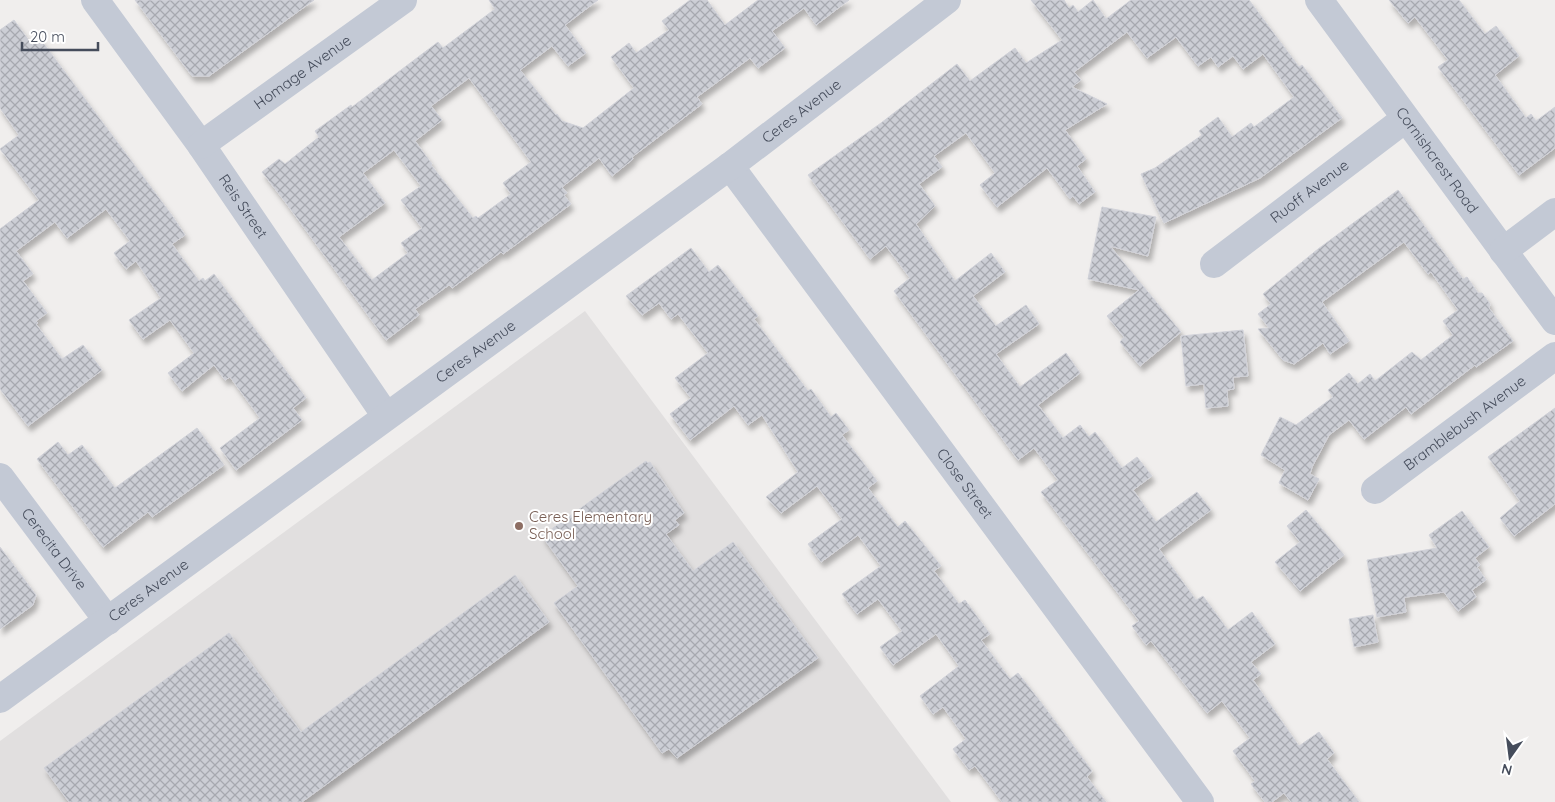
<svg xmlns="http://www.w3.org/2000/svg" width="1555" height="802" font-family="Quicksand,sans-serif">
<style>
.education{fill:#e1dfdf}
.building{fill:url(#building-cross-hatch);stroke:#d1d2d9;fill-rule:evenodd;filter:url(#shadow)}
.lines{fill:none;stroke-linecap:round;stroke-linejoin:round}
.minor{stroke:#c3c9d5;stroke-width:28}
.education-dot{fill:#8d6e63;stroke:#fff;stroke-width:2}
.labels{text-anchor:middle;stroke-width:4;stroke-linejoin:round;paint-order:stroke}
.street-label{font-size:15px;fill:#454c5b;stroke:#fff}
.education-label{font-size:15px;fill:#785e54;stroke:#fff;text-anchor:start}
</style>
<defs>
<pattern id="building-cross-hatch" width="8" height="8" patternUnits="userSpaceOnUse" patternTransform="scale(1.25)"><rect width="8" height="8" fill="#ccced5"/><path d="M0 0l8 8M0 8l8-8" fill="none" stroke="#a7a9b0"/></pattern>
<filter id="shadow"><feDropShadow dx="3" dy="5.5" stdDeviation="2.5" flood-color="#0004"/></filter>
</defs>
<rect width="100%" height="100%" fill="#f0eeed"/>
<!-- education -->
<path class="education" d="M585 311 951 802H0V741Z"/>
<!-- building -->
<path class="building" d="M135 0H314L209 76H192Z
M489 0H598L565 25 586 53 568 66 552 46 520 70 556 115 557 114 562 121 583 128 634 88 611 57 629 43 636 53 669 30 662 21 690 0H707L725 25 758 0H849L816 25 804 8 772 31 785 48 758 68 750 58 697 97 702 104 632 157 633 159 612 176 599 158 562 187 567 193 564 195 571 204 503 254 501 252 452 288 449 285 415 309 419 315 386 340 286 203 262 172 279 159 285 164 319 137 315 131 351 105 352 107 438 42 443 48 495 9ZM469 78 531 162 503 183 511 194 478 218 476 216 473 218 431 165 432 164 415 141 442 120 431 106ZM394 150 421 186 401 200 422 228 401 243 408 253 372 280 339 237 385 203 363 173Z
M1031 0H1064L1069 8 1073 5 1078 12 1093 0 1106 19 1131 0H1249L1299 67 1302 65 1342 118 1260 178 1164 223 1141 174 1155 168 1202 135 1199 131 1218 117 1232 137 1251 123 1254 127 1294 97 1263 54 1243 69 1233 56 1218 67 1211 57 1198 66 1176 37 1147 58 1127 32 1074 72 1081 80 1072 87 1107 104 1065 130 1086 159 1077 166 1095 192 1079 204 1073 196 1070 199 1047 168 997 207 980 185 995 173 966 133 934 156 942 167 919 184 935 206 916 224 955 281 991 253 1005 272 973 296 996 326 1026 305 1039 324 996 354 1020 387 1066 353 1080 373 1038 405 1063 438 1080 425 1089 437 1095 432 1122 468 1137 457 1152 476 1133 490 1156 522 1197 492 1211 510 1159 549 1196 600 1203 596 1228 630 1252 612 1275 644 1251 662 1261 674 1253 680 1299 746 1319 732 1334 753 1327 759 1359 802H1291L1284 793 1272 802H1265L1251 784 1255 781 1233 751 1250 738 1222 701 1207 713 1151 641 1146 645 1132 626 1139 621 1041 492 1058 480 1034 448 1018 460 894 291 910 278 886 246 870 259 808 175 881 123 957 64 970 81 1015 48 1026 63 1062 40Z
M1389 0H1459L1485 34 1496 26 1519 56 1495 75 1526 118 1531 114 1536 121 1555 107V148L1519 175 1438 67 1448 60 1415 17 1408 23Z
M14 20 30 42 38 36 171 214 185 235 172 244 199 281 203 278 205 281 214 274 306 398 293 408 302 420 236 470 220 448 260 418 230 377 225 380 214 365 182 391 168 373 194 353 170 320 143 339 129 320 161 298 136 261 126 269 114 253 130 241 106 209 67 238 55 222 16 251 33 274 23 281 47 313 36 321 38 323 36 324 62 359 83 345 102 370 28 426 0 389V229L39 200 0 149 19 135 0 108V30Z
M1398 190 1463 279 1467 277 1478 293H1482L1490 304 1489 308 1513 341 1476 367 1475 365 1411 414 1406 407 1364 439 1349 420 1329 435 1312 467 1310 474 1319 479 1308 500 1279 483 1285 470 1261 455 1280 417 1296 425 1333 397 1328 390 1349 373 1358 384 1370 374 1375 381 1412 352 1421 360 1453 335 1443 321 1458 310 1431 272 1428 274 1404 242 1322 302 1349 341 1330 354 1323 343 1294 364 1283 360 1258 329 1269 328 1258 314 1271 304 1263 294 1318 249Z
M1102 207 1156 217 1148 256 1110 246 1181 332 1140 366 1120 342 1124 337 1107 316 1139 290 1088 279Z
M691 248 709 272 718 265 758 316 754 319 808 391 811 389 831 417 836 413 849 430 842 435 877 481 868 488 898 527 905 521 941 566 934 571 959 604 965 600 990 634 981 640 1010 679 1018 673 1040 701 1092 771 1087 777 1106 802H1002L975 766 969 770 953 749 966 739 943 707 933 714 920 696 959 666 936 634 893 665 880 647 902 631 878 599 857 614 842 594 881 566 858 535 821 562 808 544 842 519 817 486 781 513 766 497 798 472 762 415 748 425 734 406 690 440 670 414 691 398 675 378 708 353 678 314 671 319 659 303 642 315 626 296Z
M1243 330 1248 376 1233 377 1234 389 1227 390 1228 406 1206 408 1204 384 1186 386 1181 336Z
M1555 408V504L1514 536 1500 518 1520 501 1488 457Z
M197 428 224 465 152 517 148 512 103 547 37 459 58 442 68 455 82 445 115 488Z
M646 461 648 463 650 462 684 513 675 520 679 525 666 534 693 571 733 542 818 658 677 758 669 749 662 753 554 603 578 586 542 536Z
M1306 510 1344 555 1300 591 1275 562 1300 542 1287 526Z
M1462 511 1489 547 1475 558 1480 565 1477 567 1486 580 1472 590 1476 597 1458 611 1444 592 1406 597 1404 598 1406 612 1377 617 1367 560 1437 548 1429 535Z
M0 547 36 595 33 605 0 629Z
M515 575 549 622 302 802H69L44 768 229 633 301 732Z
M1373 615 1378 642 1354 647 1349 619Z"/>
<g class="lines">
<!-- minor -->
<g class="minor">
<path id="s1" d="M95 0 201 145 386 416"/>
<path id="s2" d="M1319 0 1555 321"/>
<path id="s3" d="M201 145 403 0"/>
<path id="s4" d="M730 166 1200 802"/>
<path d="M1503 251 1555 212"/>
<path id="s5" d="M1214 264 1405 119"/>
<path id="s6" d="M0 477 108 621"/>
<path id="s7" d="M1375 490 1555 356"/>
<path id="s8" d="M0 699 730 166 947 0"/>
</g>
</g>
<!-- markers -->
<circle class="education-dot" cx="519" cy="526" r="5"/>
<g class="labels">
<!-- street labels -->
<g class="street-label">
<text dy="5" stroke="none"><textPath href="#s3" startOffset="125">Homage Avenue</textPath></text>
<text dy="5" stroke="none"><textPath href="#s8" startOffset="994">Ceres Avenue</textPath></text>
<text dy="5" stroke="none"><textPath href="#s2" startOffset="199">Cornishcrest Road</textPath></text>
<text dy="5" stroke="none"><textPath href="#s5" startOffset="120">Ruoff Avenue</textPath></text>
<text dy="5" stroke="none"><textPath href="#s1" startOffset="254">Reis Street</textPath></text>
<text dy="5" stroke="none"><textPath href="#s8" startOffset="589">Ceres Avenue</textPath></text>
<text dy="5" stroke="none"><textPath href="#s7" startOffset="112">Bramblebush Avenue</textPath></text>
<text dy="5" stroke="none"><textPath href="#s4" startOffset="395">Close Street</textPath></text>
<text dy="5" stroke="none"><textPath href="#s6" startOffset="90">Cerecita Drive</textPath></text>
<text dy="5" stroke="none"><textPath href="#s8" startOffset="184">Ceres Avenue</textPath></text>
</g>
<!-- education labels -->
<g class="education-label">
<text x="529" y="522">Ceres Elementary<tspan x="529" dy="17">School</tspan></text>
</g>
</g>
<!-- north arrow -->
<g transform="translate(1510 757) rotate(194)" stroke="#ffffff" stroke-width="4" paint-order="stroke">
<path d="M0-4L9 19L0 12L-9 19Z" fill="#454c5b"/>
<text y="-8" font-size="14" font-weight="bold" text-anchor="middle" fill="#454c5b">N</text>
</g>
<!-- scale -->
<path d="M22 42v8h76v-8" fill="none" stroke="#454c5b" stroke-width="2.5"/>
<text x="30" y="42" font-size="15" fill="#454c5b" stroke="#ffffff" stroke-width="4" paint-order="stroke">20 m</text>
</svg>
